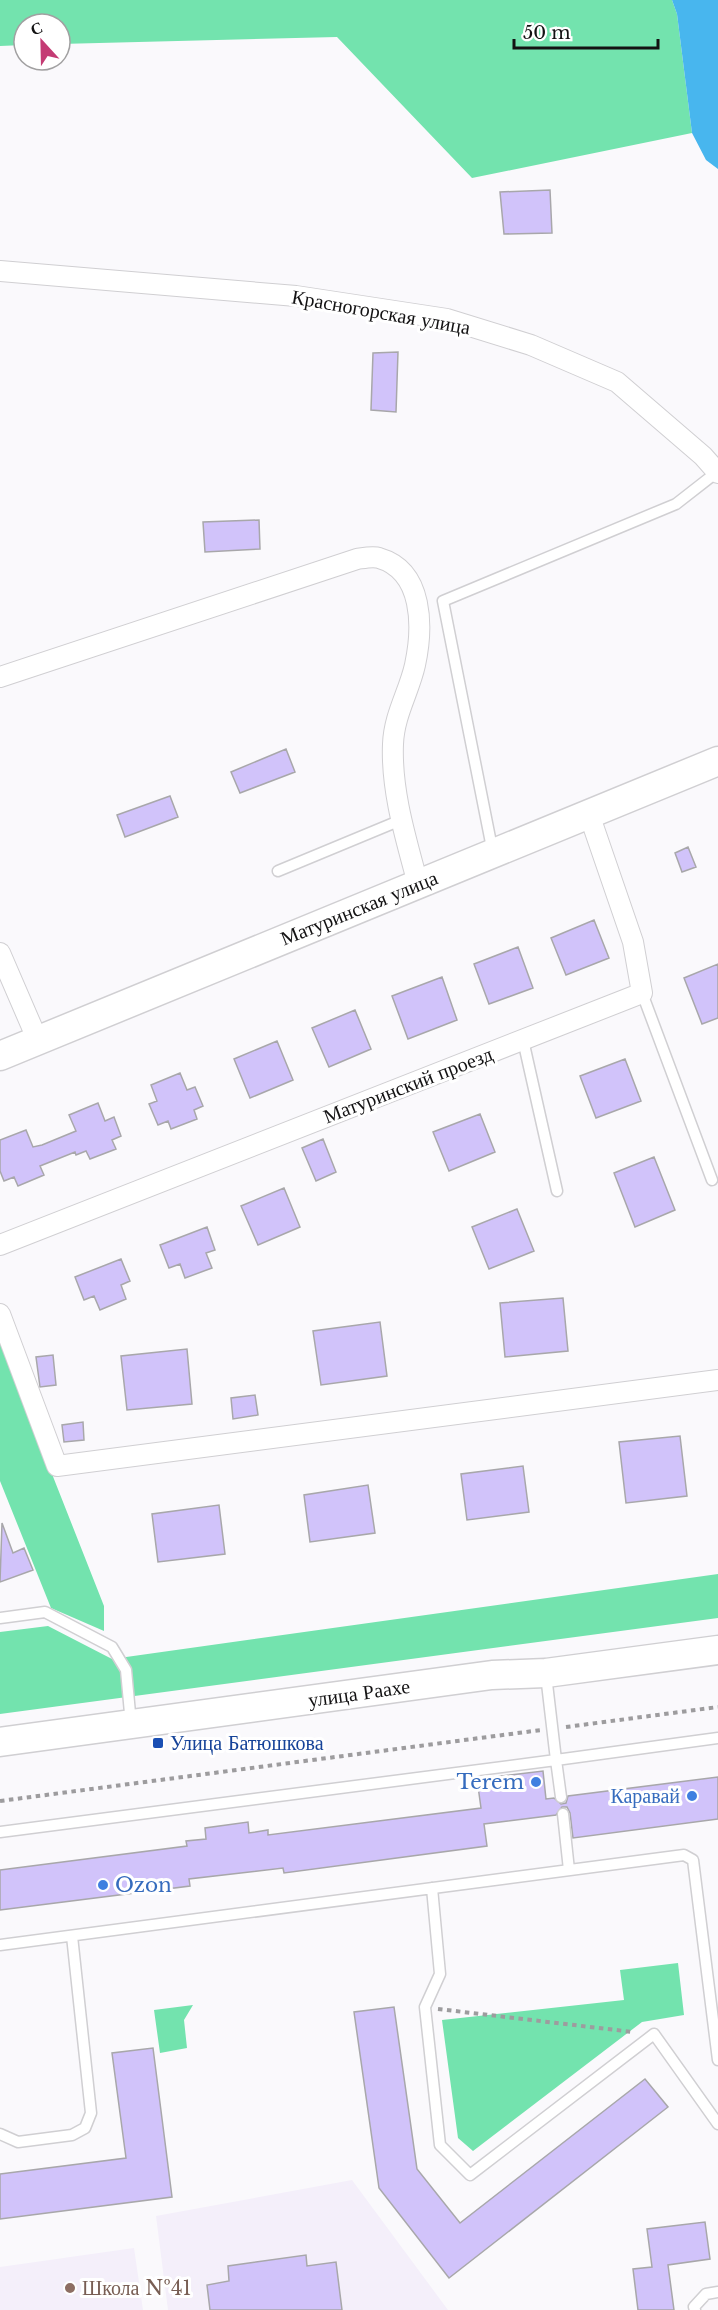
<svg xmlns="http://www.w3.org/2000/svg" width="718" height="2310" font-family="'Libre Baskerville',serif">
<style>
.built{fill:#f4effa}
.green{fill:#73e3ae}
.water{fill:#48b6ee}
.building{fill:#d1c3fa;stroke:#a8a7aa;stroke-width:1.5}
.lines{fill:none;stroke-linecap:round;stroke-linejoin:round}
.lane-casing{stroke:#d0cfd2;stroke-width:13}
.street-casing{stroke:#d0cfd2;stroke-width:22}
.secondary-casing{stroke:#d0cfd2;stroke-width:31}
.path{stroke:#9d9c9e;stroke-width:4;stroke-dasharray:4.5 4.5;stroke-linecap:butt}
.lane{stroke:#fff;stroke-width:10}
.street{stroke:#fff;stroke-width:20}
.secondary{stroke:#fff;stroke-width:28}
.transit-dot{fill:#1a4fb4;stroke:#fff;stroke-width:2}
.shop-dot{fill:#3f7fe0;stroke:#fff;stroke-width:2}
.education-dot{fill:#8d6e63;stroke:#fff;stroke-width:2}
.labels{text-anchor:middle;stroke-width:6;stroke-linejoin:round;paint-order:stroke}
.street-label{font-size:20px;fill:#131213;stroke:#fff}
.transit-label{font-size:20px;fill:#164399;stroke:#fff;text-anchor:start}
.shop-label{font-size:20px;fill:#366cbe;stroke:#fff;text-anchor:end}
.education-label{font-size:20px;fill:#785e54;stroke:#fff;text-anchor:start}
</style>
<rect width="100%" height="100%" fill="#faf9fc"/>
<!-- built -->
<path class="built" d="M352 2180 448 2310H168L156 2216Z
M134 2248 143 2310H0V2267Z"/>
<!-- green -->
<path class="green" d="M0 0H672L677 14 692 133 472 178 337 37 60 44V24H24V45L0 46Z
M0 1342 104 1606V1631L51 1608 0 1481Z
M718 1574V1618L0 1714V1632L48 1626 112 1659Z
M678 1963 684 2015 642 2022 473 2151 458 2138 442 2020 624 2000 620 1970Z
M193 2005 184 2020 187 2048 160 2053 154 2010Z"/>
<!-- water -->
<path class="water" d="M672 0H718V169L706 160 692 133 677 14Z"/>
<!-- building -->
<path class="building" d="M550 190 552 233 504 234 500 192Z
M398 352 396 412 371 410 373 353Z
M259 520 260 549 205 552 203 522Z
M286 749 295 772 240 793 231 772Z
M170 796 178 817 125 837 117 815Z
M688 847 696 867 682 872 675 853Z
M594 920 609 958 566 975 551 938Z
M518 947 533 988 489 1004 474 964Z
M718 964V1018L702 1024 684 978Z
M442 977 457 1020 408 1039 392 996Z
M355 1010 371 1049 329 1067 312 1028Z
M277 1041 293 1080 250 1098 234 1059Z
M625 1059 641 1101 596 1118 580 1076Z
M180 1073 187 1090 195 1087 203 1106 194 1110 197 1119 171 1129 168 1121 158 1125 149 1104 157 1101 151 1085Z
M98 1103 105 1121 114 1117 121 1136 112 1140 116 1149 90 1159 86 1151 76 1155 75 1152 40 1166 44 1175 18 1186 14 1177 4 1181 0 1171V1140L26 1130 33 1147 42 1145 76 1131 69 1115Z
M480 1114 495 1152 449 1171 433 1132Z
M323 1139 336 1172 316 1181 302 1148Z
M654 1157 675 1210 635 1227 614 1173Z
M284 1188 300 1227 258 1245 241 1206Z
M517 1209 534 1251 489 1269 472 1227Z
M207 1227 215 1250 206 1253 212 1268 185 1278 180 1264 169 1268 160 1245Z
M121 1259 130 1281 121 1285 126 1299 100 1310 94 1296 84 1300 75 1277Z
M563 1298 568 1351 505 1357 500 1303Z
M380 1322 387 1376 321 1385 313 1331Z
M187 1349 192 1404 127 1410 121 1356Z
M53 1355 56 1385 40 1387 36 1357Z
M255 1395 258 1415 233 1419 231 1398Z
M83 1422 84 1440 64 1442 62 1425Z
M680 1436 687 1496 626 1503 619 1442Z
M523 1466 529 1512 467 1520 461 1474Z
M368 1485 375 1533 310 1542 304 1495Z
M219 1505 225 1554 158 1562 152 1514Z
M2 1523 13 1553 24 1548 33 1570 0 1582Z
M543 1771 546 1799 554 1798 561 1804 566 1803 568 1796 718 1777V1819L573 1838 570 1813 567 1807H562L556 1815 484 1824 487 1846 284 1873 283 1868 189 1879 190 1886 0 1910V1870L187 1846 186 1841 206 1839 205 1828 248 1822 249 1833 268 1830V1835L481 1808 477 1779Z
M394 2007 417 2169 460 2223 645 2079 668 2107 449 2278 379 2188 354 2012Z
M153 2048 172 2197 0 2219V2174L126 2158 112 2053Z
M705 2222 710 2259 668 2265 674 2310H638L633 2269 652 2267 647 2229Z
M306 2255 307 2266 336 2262 342 2310H210L207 2285 229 2281 228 2266Z"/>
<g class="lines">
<defs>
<path id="lane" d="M493 853 443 601 676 504 717 472
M278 871 401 820
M642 993 712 1180
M523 1040 557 1191
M0 1618 45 1612 112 1647 126 1670 131 1724
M546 1675 556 1760 718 1738
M563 1814 569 1870
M0 1832 556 1760 561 1797
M432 1888 440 1974 425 2007 440 2145 470 2175 654 2034 718 2124
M0 1945 684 1855 693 1860 718 2060
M0 2134 18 2142 72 2135 85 2128 91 2113 72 1936
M695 2310 694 2307 706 2294 718 2292"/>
<path id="street" d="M0 271 296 296 447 319 531 345 617 382 703 456 718 473
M0 677 357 559C364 558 373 556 379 558 424 571 423 628 415 665 409 692 394 715 393 744 391 791 406 839 418 884
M0 953 38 1041
M0 1245 642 993 633 942 589 814
M0 1314 57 1466 718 1380"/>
<path id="secondary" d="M0 1056 718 761
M0 1742 492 1675 546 1673 718 1650"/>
</defs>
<!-- lane casing -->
<use href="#lane" class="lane-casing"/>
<!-- street casing -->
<use href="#street" class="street-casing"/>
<!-- secondary casing -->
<use href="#secondary" class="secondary-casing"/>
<!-- path -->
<path class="path" d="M566 1727 718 1707
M0 1801 541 1730
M438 2009 633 2032"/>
<!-- lane -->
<use href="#lane" class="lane"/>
<!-- street -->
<use href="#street" class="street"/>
<!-- secondary -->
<use href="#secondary" class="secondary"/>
</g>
<!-- markers -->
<rect class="transit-dot" x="152" y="1737" width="12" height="12" rx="3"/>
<g class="shop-dot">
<circle cx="536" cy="1782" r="6"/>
<circle cx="692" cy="1796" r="6"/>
<circle cx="103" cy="1885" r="6"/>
</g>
<circle class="education-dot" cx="70" cy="2288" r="6"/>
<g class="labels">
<!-- street labels -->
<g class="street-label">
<text transform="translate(381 312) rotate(10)" y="7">Красногорская улица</text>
<text transform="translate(359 908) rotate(-22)" y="7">Матуринская улица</text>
<text transform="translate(408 1085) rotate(-21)" y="7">Матуринский проезд</text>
<text transform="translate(359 1693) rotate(-8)" y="7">улица Раахе</text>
</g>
<!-- transit labels -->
<g class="transit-label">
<text x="170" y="1750">Улица Батюшкова</text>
</g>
<!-- shop labels -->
<g class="shop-label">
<text x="524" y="1789">Terem</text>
<text x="680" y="1803">Каравай</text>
<text x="115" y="1892" text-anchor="start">Ozon</text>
</g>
<!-- education labels -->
<g class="education-label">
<text x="82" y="2295">Школа №41</text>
</g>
</g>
<!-- north arrow -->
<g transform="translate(42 42) rotate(338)"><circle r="28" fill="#ffffff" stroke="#a1a0a1" stroke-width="1.5"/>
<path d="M0-4.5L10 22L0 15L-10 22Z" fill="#c43b74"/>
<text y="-9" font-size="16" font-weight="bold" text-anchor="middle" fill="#131213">С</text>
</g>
<!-- scale -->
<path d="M514 39v9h144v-9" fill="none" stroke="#131213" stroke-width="3"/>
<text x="523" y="39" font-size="18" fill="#131213" stroke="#ffffff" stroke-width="4.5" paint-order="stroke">50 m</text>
</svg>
